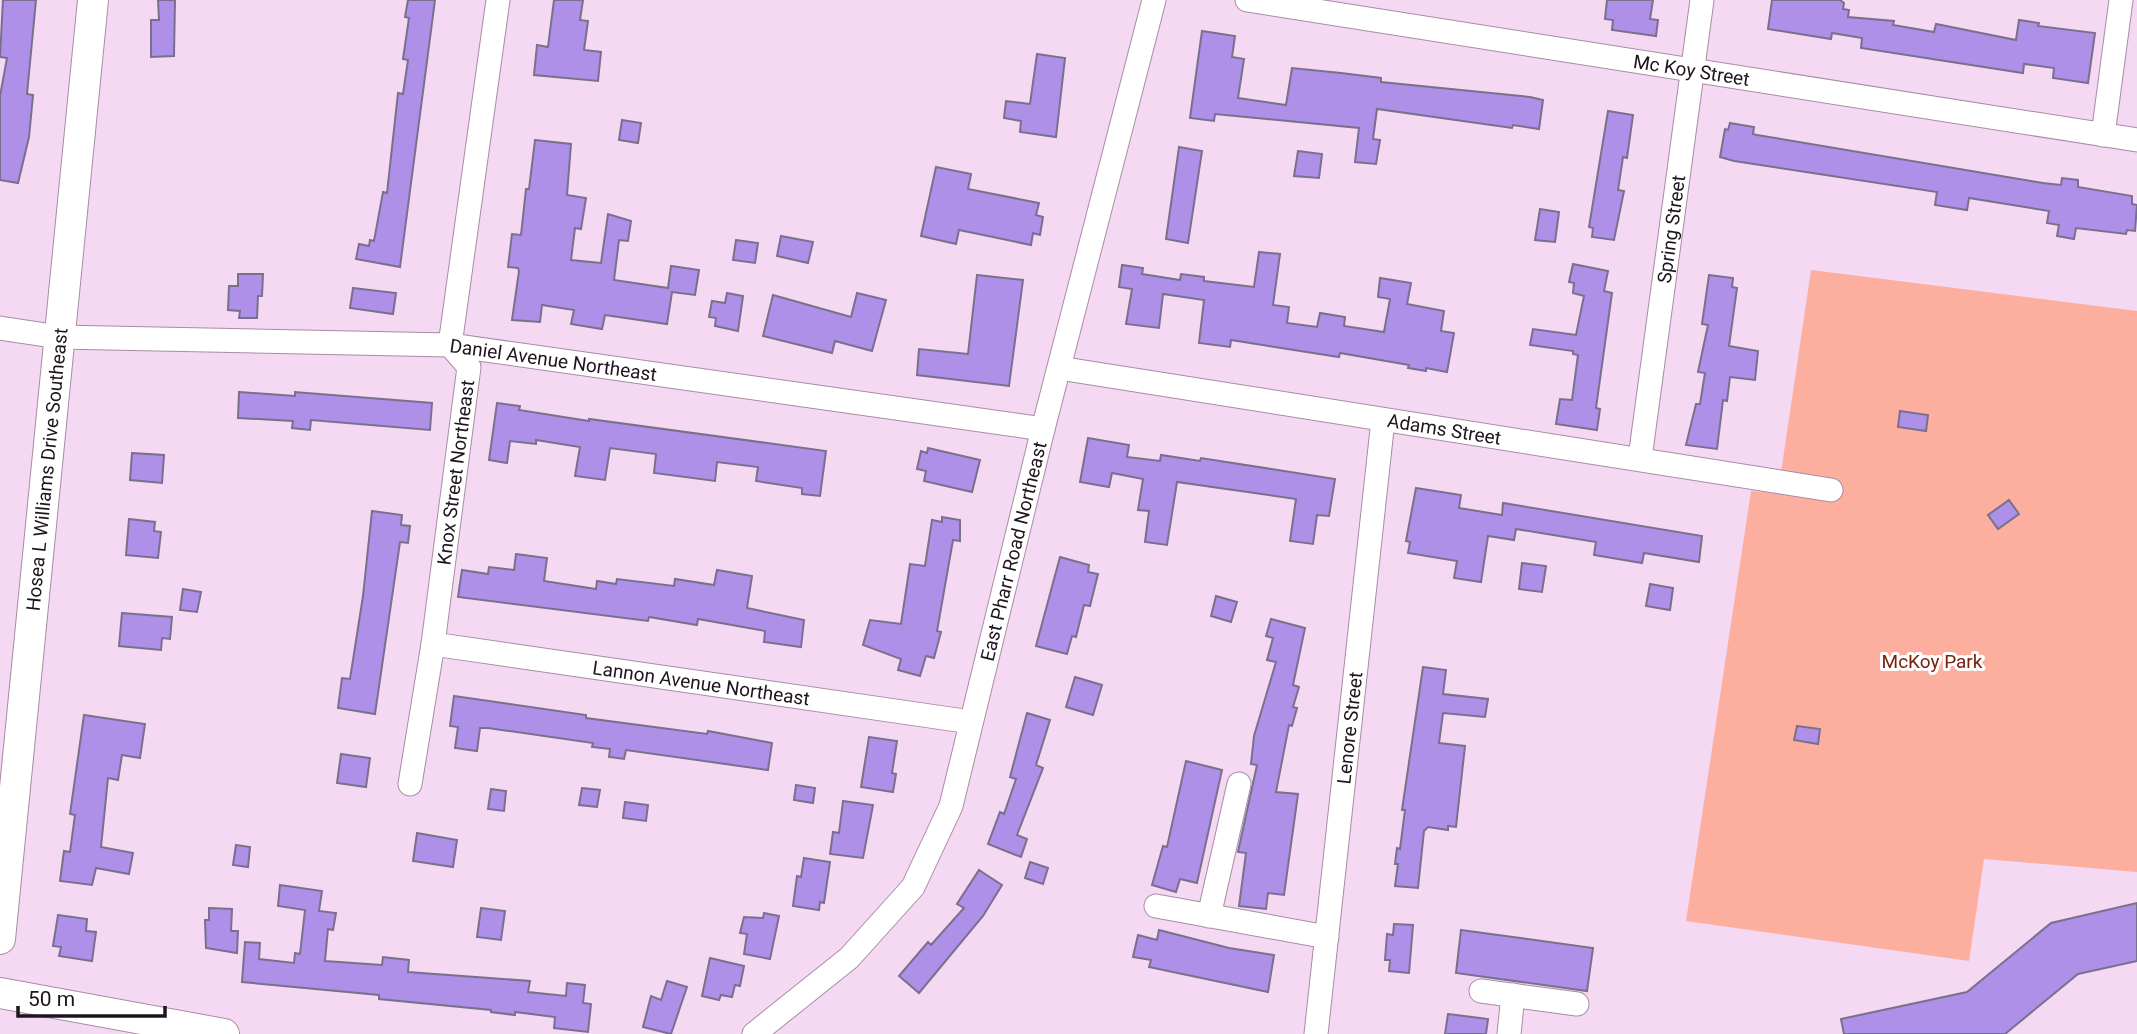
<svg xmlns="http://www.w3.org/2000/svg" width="2137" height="1034" font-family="Roboto,sans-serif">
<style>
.green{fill:#fcaf9f}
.building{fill:#ae90e8;stroke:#79708e;stroke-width:2}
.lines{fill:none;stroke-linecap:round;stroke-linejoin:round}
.minor-casing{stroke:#a88ca4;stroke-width:25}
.tertiary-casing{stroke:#a88ca4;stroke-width:32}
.minor{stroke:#fff;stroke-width:23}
.tertiary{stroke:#fff;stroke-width:30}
.labels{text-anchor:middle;stroke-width:6;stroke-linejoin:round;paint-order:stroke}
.street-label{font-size:19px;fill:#1e141d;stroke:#fff}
.park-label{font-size:19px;fill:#79200f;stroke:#fff}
</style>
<rect width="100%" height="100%" fill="#f5d8f2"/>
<!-- green -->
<path class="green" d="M1811 270 2137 311V872L1984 859 1969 961 1686 921 1751 491 1778 493Z"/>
<!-- building -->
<path class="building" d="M3 0H36L27 94 33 95 29 137 18 183 0 180V96L7 58 0 57Z
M158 0H175L174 56 151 57V20H159Z
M408 0H435L400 267 356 259 359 244 369 246 370 240 374 241 383 192 387 193 398 93 403 94 408 60 403 59 409 18 405 17Z
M554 0H583L580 20 588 21 584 50 601 52 598 81 534 75 537 45 548 47Z
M1607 0H1653L1650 19 1658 20 1656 36 1612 30 1613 20 1605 19Z
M1772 0H1840L1844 3 1843 9 1849 10 1848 17 1894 21 1893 25 1934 32 1936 24 2016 40 2019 20 2039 23 2038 26 2095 33 2088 83 2053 78 2054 68 2024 64 2023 73 1861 48 1862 38 1832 33 1831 39 1768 29Z
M1202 31 1235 36 1232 57 1244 59 1238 98 1286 105 1292 68 1341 73 1381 78V82L1530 97 1543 100 1539 129 1513 125 1512 128 1377 109 1373 139 1380 140 1376 164 1355 162 1359 128 1215 114 1214 121 1190 118Z
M1037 54 1065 58 1056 137 1020 132 1021 121 1004 118 1006 101 1030 104Z
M1608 111 1633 115 1627 158 1623 157 1618 190 1624 191 1614 240 1592 237 1593 228 1589 227Z
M622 120 641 123 638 143 619 140Z
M1730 123 1754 127 1753 134 1757 135 2043 183 2061 185 2062 178 2078 180V187L2132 196V204L2137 205 2135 231 2127 230 2126 234 2076 228 2074 239 2057 236 2059 225 2047 223 2049 211 1969 198 1967 210 1935 205 1937 192 1734 161 1720 157 1725 129 1728 130Z
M535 140 571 144 567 195 586 198 581 229 575 228 571 260 601 263 608 214 631 221 628 241 619 240 614 280 668 288 671 266 699 270 695 295 672 292 667 324 605 315 602 329 571 324 574 310 542 305 540 322 512 320 519 271 518 268 508 267 512 234 521 235 526 189H529Z
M1179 147 1202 151 1188 243 1166 239Z
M1298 151 1322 154 1319 178 1294 176Z
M936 167 971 174 968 189 1039 203 1036 215 1043 217 1040 235 1033 233 1031 245 959 230 956 244 921 236Z
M1540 209 1559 212 1555 242 1535 240Z
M781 236 813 242 808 263 777 256Z
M736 240 758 243 755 263 733 260Z
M1259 252 1280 254 1273 305 1289 307 1287 323 1317 327 1320 313 1345 317 1344 326 1384 332 1390 299 1378 297 1380 278 1411 283 1407 304 1444 311 1441 331 1454 333 1447 372 1426 368V371L1408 368 1409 365 1340 353 1339 357 1231 340 1230 347 1199 343 1204 300 1163 294 1159 328 1126 324 1132 289 1119 287 1122 265 1143 268 1142 274 1180 280 1181 274 1204 277V281L1254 287Z
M1573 264 1608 271 1604 291 1612 293 1596 408 1600 409 1597 430 1556 424 1560 399 1572 400 1578 355 1573 354V351L1530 345 1533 329 1576 335 1584 296 1573 293 1574 283 1569 282Z
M238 274H263L262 296H258L257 318H239L240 311 228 310 229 286H238Z
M977 275 1023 280 1009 386 917 375 919 349 968 354Z
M1709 275 1733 278 1732 287 1737 288 1729 346 1758 351 1755 380 1730 377 1727 401 1723 400 1717 449 1686 445 1696 404H1700L1705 373 1698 372 1708 325 1702 324Z
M353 288 396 293 393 314 350 308Z
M727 293 743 296 738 331 715 326 716 318 709 317 712 301 725 303Z
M857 293 886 300 872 351 835 341 832 353 763 336 773 295 851 317Z
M239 392 295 396V392L432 403 430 430 311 420 310 430 292 428 293 421 238 418Z
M497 403 520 406 519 410 589 421V419L826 451 820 496 802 494V488L756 481 758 467 717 462 715 481 654 473 656 454 610 448 605 480 575 476 580 447 536 440V444L510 441 507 463 489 460Z
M1900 411 1928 415 1926 431 1898 427Z
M1088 438 1129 445 1127 457 1160 461 1161 455 1200 461 1201 458 1335 479 1329 516 1317 515 1313 544 1290 541 1296 499 1177 482 1167 545 1145 542 1149 511 1138 510 1143 479 1112 473 1109 487 1080 482Z
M928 448 980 460 972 492 924 481 926 471 917 469 921 451 927 453Z
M132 453 164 455 162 483 130 480Z
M1416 488 1461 495 1459 508 1502 515 1503 503 1702 536 1699 562 1644 553 1642 563 1594 555 1596 542 1516 529 1514 540 1488 536 1481 582 1454 578 1457 561 1408 553 1410 542 1406 541Z
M2009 500 2019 514 1998 529 1988 515Z
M372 511 402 515 401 525 410 526 408 543 400 542 375 714 338 708 342 678 350 679 363 596Z
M942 517 960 520V541L953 540 937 631 941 632 934 658 926 656 920 676 898 670 901 659 863 645 870 620 901 624 910 564 925 566 932 520 942 522Z
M129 519 155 522 154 531 161 532 158 558 126 555Z
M516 554 547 558 544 581 596 589 597 581 616 584 617 579 674 586 675 579 714 585 717 570 752 576 747 608 804 620 801 647 764 642 765 631 698 619 697 625 649 617 648 621 458 597 462 570 488 574 489 567 514 570Z
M1060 557 1089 565 1088 572 1098 574 1090 606 1084 605 1076 637 1072 636 1067 654 1036 646Z
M1522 563 1546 566 1542 592 1519 589Z
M1650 584 1673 588 1670 610 1646 606Z
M183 589 201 592 197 612 180 610Z
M1216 596 1237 602 1231 622 1211 616Z
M122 613 172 617 170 639 162 638 161 650 119 646Z
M1271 619 1305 628 1293 685 1299 687 1293 707 1297 708 1292 726 1289 725 1276 792 1298 794 1284 895 1268 893 1266 909 1239 906 1246 853 1238 852 1257 765 1251 764 1254 736 1276 662 1267 660 1273 638 1266 636Z
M1423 667 1446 670 1443 694 1488 699 1485 717 1443 713 1439 743 1465 746 1456 827 1448 826V830L1428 827 1424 831 1418 888 1395 886 1398 864H1395L1397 848 1400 849 1405 810H1402Z
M1075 677 1102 685 1093 715 1066 707Z
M454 696 586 715V718L707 734 708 731 772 743 768 770 626 750 624 759 609 757 610 749 592 747 593 743 488 728H480L477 751 455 748 458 727 450 726Z
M1027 713 1050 720 1036 765 1043 768 1017 835 1027 839 1021 857 988 844 1000 812 1004 814 1016 779 1010 777Z
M84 715 145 724 140 758 122 755 118 780 108 778 101 847 133 853 129 874 96 868 92 885 60 881 64 851 70 852 75 815 70 814Z
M1797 726 1820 729 1818 744 1794 740Z
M869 737 897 741 892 773 896 774 893 792 861 787Z
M341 754 370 758 366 787 337 783Z
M1186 761 1222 770 1197 883 1180 879 1176 892 1152 885 1163 846 1167 847Z
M796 785 815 788 813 803 794 800Z
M582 788 600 790 597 807 579 805Z
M491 789 506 791 504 811 488 809Z
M843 801 873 805 863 858 830 854 833 832 839 833Z
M625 802 648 805 646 821 623 818Z
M417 833 457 840 453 867 413 861Z
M236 845 250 847 248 867 233 865Z
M804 858 830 862 824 903 820 902 819 910 793 906 797 876 801 877Z
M1030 862 1048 868 1043 884 1025 878Z
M979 870 1002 885 983 916 919 993 899 976 928 942 931 945 964 908 957 904Z
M280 885 322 891 319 911 336 913 333 930 328 929 325 961 382 965 383 957 409 960 408 972 530 981 528 992 566 996 567 983 585 985 583 1003 591 1004 588 1032 554 1028 555 1017 515 1012V1015L491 1012V1010L379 999V995L242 982 245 942 260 943 259 959 294 963 295 953 300 954 305 910 278 906Z
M2137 903V961L2078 974 2005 1034H1844L1841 1019 1967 992 2051 923Z
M209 908 232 909 231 931H238L237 953 206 948 205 920H209Z
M481 908 505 911 501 940 477 937Z
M764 913 779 916 770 959 744 954 747 934 740 933 744 917 763 918Z
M58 915 87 919 86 931 96 932 92 961 59 956 61 947 53 946Z
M1394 924 1413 925 1409 973 1389 971 1390 960H1385L1387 934 1393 935Z
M1159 930 1229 948 1274 955 1268 992 1149 967 1151 960 1133 957 1138 935 1157 940Z
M1461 930 1593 948 1587 991 1456 973Z
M710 958 744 966 740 986 735 985 732 997 721 995 719 1000 702 996Z
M667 981 687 987 671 1034 643 1027 651 996 661 1000Z
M1448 1014 1488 1019 1486 1034H1445Z"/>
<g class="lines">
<defs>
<g id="minor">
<path id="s1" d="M1247 0 2137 140"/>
<path d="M2103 135 2121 0"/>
<path id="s2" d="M0 328 59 337 450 345 1043 429"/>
<path id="s3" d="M1059 368 1831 490"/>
<path id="s4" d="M1640 458 1702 0"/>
<path id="s5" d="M433 644 971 722"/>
<path id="s6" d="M410 784 433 644 469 367 450 345 498 0"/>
<path d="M1156 906 1327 937"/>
<path d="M1209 916 1239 784"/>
<path d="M1481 991 1577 1004"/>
<path id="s7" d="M754 1034 849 958 913 887 951 806 1043 429 1154 0"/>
<path id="s8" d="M1316 1034 1383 420"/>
<path d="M1509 1034 1513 995"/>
</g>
<g id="tertiary">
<path id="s9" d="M0 939 93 0"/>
<path d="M0 993 224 1034"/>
</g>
</defs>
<!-- minor casing -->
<use href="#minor" class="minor-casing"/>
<!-- tertiary casing -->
<use href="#tertiary" class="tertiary-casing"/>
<!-- minor -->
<use href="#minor" class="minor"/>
<!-- tertiary -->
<use href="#tertiary" class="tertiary"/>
</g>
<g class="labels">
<!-- street labels -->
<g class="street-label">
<text dy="7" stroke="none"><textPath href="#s1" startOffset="450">Mc Koy Street</textPath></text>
<text dy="7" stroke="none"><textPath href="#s4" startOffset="231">Spring Street</textPath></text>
<text dy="7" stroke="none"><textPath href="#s2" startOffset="555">Daniel Avenue Northeast</textPath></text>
<text dy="7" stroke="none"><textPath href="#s3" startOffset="390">Adams Street</textPath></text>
<text dy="7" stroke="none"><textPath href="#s9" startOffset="472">Hosea L Williams Drive Southeast</textPath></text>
<text dy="7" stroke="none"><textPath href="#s6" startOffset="315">Knox Street Northeast</textPath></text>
<text dy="7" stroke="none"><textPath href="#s7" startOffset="569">East Pharr Road Northeast</textPath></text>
<text dy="7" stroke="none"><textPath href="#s5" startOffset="271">Lannon Avenue Northeast</textPath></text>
<text dy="7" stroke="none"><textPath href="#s8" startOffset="308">Lenore Street</textPath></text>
</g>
<!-- park labels -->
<g class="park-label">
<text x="1932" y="668">McKoy Park</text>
</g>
</g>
<!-- scale -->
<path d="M18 1006v10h147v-10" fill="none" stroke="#1e141d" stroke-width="3.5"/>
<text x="28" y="1006" font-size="21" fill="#1e141d" stroke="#ffffff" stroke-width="5" paint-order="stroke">50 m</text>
</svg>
